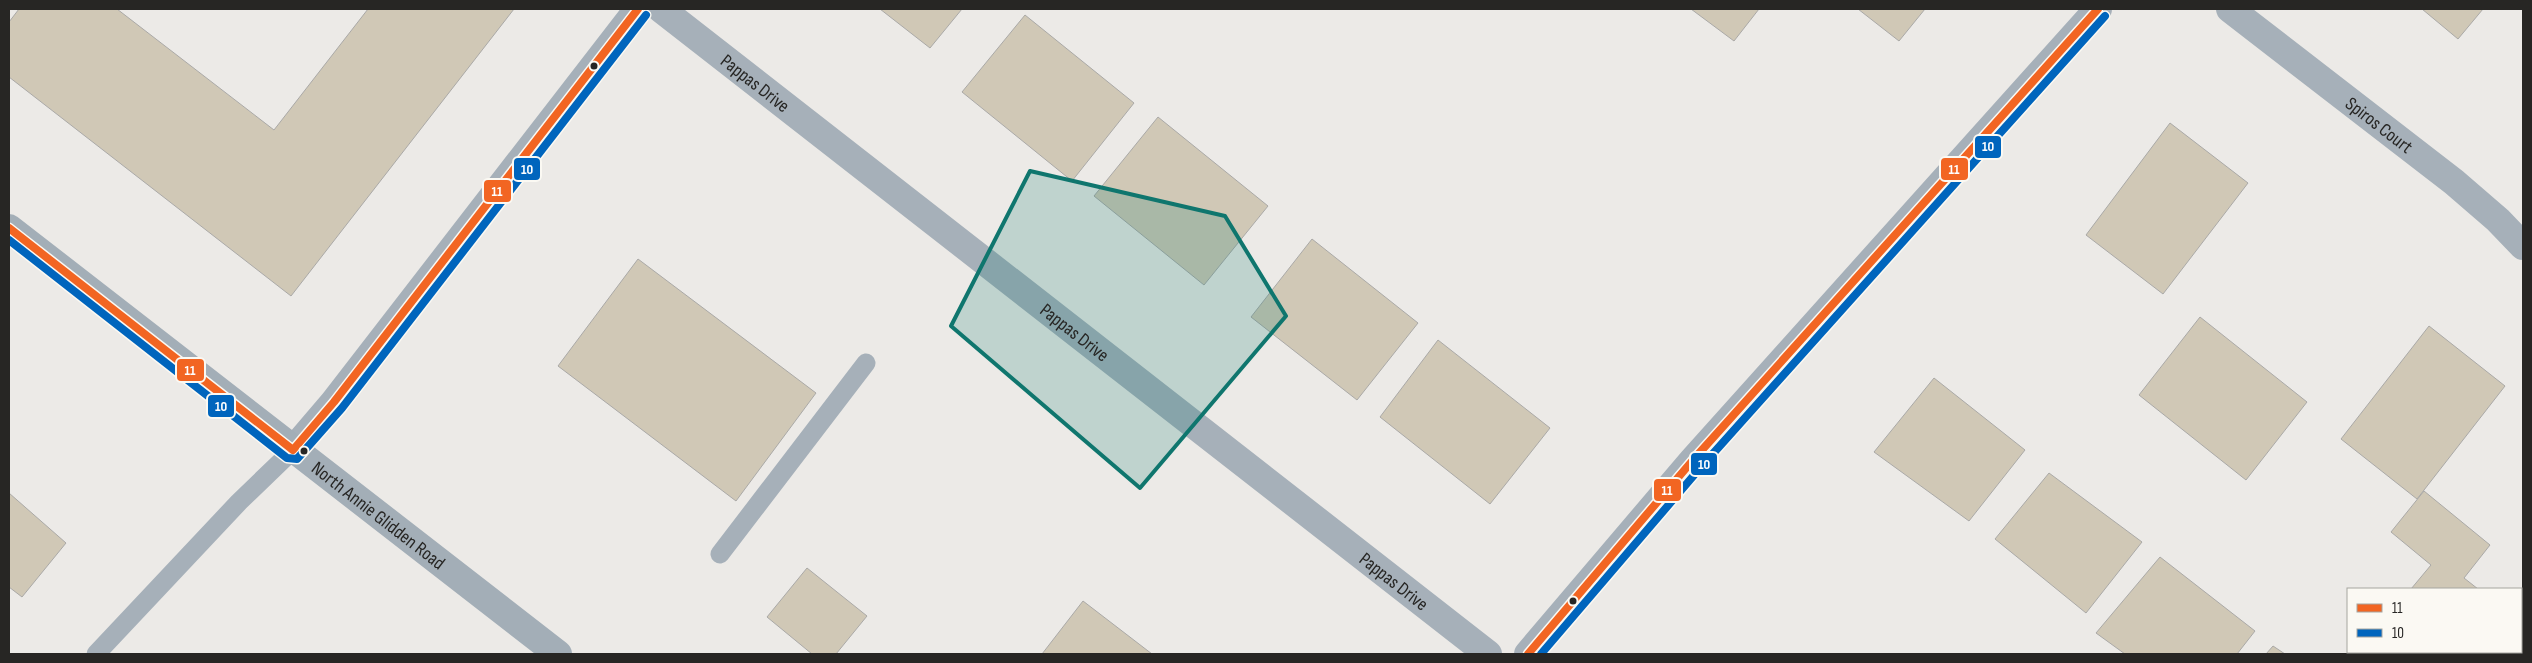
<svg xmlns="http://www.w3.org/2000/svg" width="2532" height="663" font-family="'Sofia Sans Condensed',sans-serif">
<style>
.building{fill:#d0c8b6;stroke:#aaa9a7}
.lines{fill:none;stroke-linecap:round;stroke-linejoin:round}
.lane{stroke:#a6b0b9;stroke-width:19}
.street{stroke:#a6b0b9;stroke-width:28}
.secondary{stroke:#a3aeb7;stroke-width:28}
.bus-1-casing{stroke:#fbf9f3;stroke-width:11}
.bus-2-casing{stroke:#fbf9f3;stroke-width:11}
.bus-1{stroke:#f26522;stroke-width:8}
.bus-2{stroke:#0065bd;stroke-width:8}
.marked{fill:#0f766e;fill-opacity:0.2;stroke:#0f766e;stroke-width:4;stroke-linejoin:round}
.bus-dot{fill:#272624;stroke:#fbf9f3;stroke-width:2}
.labels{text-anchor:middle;stroke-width:4;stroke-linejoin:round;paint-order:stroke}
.street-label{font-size:19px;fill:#272624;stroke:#fbf9f3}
.line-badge{stroke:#fbf9f3;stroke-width:2}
.badge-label{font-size:14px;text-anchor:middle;font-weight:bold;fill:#fff}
</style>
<rect width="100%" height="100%" fill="#eceae7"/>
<!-- building -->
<path class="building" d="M19 9H117L274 130 368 9H514L291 296 9 77V22Z
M880 9H962L930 48Z
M1691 9H1759L1734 41Z
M1858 9H1925L1899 41Z
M2422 9H2483L2458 39Z
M1025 15 1134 103 1072 181 962 92Z
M1158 117 1268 206 1204 285 1094 196Z
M2170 123 2248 183 2163 294 2086 235Z
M1312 239 1418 323 1357 400 1251 317Z
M638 259 816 393 736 501 558 366Z
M2200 317 2307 402 2246 480 2139 395Z
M2429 326 2505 386 2417 499 2341 439Z
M1438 340 1550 428 1490 504 1380 417Z
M1934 378 2025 450 1969 521 1874 452Z
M2049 473 2142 542 2086 613 1995 539Z
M2424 491 2490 545 2464 578 2478 589H2411L2431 565 2391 532Z
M9 493 66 543 22 597 9 587Z
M2160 557 2255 631 2237 654H2125L2096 633Z
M807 568 867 616 836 654H812L767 617Z
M1083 601 1152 654H1042Z
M2273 646 2285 654H2266Z
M2437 652H2515L2513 654H2440Z"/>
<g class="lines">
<!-- lane -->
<path class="lane" d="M720 554 866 363
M96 654 239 502 293 450"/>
<!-- street -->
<g class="street">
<path id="s1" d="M661 9 1488 654"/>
<path id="s2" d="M2230 9 2454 182 2498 220 2523 246"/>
<path d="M293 450 334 402 638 9"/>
<path d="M1528 654 1693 460 2098 9"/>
</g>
<!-- secondary -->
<path class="secondary" id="s3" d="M9 228 558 654"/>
<defs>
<path id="bus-1" d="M9 228 293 450 334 402 638 9
M1528 654 1693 460 2098 9"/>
<path id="bus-2" d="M9 240 287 458 297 459 342 408 646 15
M1541 654 1701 467 2105 16"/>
</defs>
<!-- bus-1 casing -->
<use href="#bus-1" class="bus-1-casing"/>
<!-- bus-2 casing -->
<use href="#bus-2" class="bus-2-casing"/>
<!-- bus-1 -->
<use href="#bus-1" class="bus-1"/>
<!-- bus-2 -->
<use href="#bus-2" class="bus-2"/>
</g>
<!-- marked area -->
<path class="marked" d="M1030 171 1225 216 1286 316 1140 488 951 326Z"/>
<!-- markers -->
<g class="bus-dot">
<circle cx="594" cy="66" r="4.5"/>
<circle cx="304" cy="451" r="4.5"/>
<circle cx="1573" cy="601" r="4.5"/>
</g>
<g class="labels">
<!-- street labels -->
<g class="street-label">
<text dy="7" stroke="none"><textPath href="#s1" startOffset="120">Pappas Drive</textPath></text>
<text dy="7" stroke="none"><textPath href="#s2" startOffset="189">Spiros Court</textPath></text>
<text dy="7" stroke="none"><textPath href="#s1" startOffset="525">Pappas Drive</textPath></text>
<text dy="7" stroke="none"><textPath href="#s3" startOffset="468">North Annie Glidden Road</textPath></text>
<text dy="7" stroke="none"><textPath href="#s1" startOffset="930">Pappas Drive</textPath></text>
</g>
</g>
<g class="line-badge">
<rect x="1974" y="135" width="28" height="24" rx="5" fill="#0065bd"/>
<rect x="513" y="157" width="28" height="24" rx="5" fill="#0065bd"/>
<rect x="1940" y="157" width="29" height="24" rx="5" fill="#f26522"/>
<rect x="483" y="179" width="29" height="24" rx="5" fill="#f26522"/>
<rect x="176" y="358" width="29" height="24" rx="5" fill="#f26522"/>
<rect x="207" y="394" width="28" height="24" rx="5" fill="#0065bd"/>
<rect x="1690" y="452" width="28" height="24" rx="5" fill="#0065bd"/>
<rect x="1653" y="478" width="29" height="24" rx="5" fill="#f26522"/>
</g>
<g class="badge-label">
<text x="1988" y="151">10</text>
<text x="527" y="174">10</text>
<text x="1954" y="174">11</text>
<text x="497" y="196">11</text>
<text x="190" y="375">11</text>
<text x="221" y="411">10</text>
<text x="1704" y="469">10</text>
<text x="1667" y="495">11</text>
</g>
<!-- border -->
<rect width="2532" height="663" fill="none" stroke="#272624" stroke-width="20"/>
<!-- legend -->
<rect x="2347" y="588" width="175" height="65" fill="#fbf9f3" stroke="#a6a5a0"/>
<rect x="2357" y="604" width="25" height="8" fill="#f26522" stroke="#a6a5a0"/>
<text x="2392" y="613" font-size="15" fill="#272624">11</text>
<rect x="2357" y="629" width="25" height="8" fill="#0065bd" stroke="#a6a5a0"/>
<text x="2392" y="638" font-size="15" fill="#272624">10</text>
</svg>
